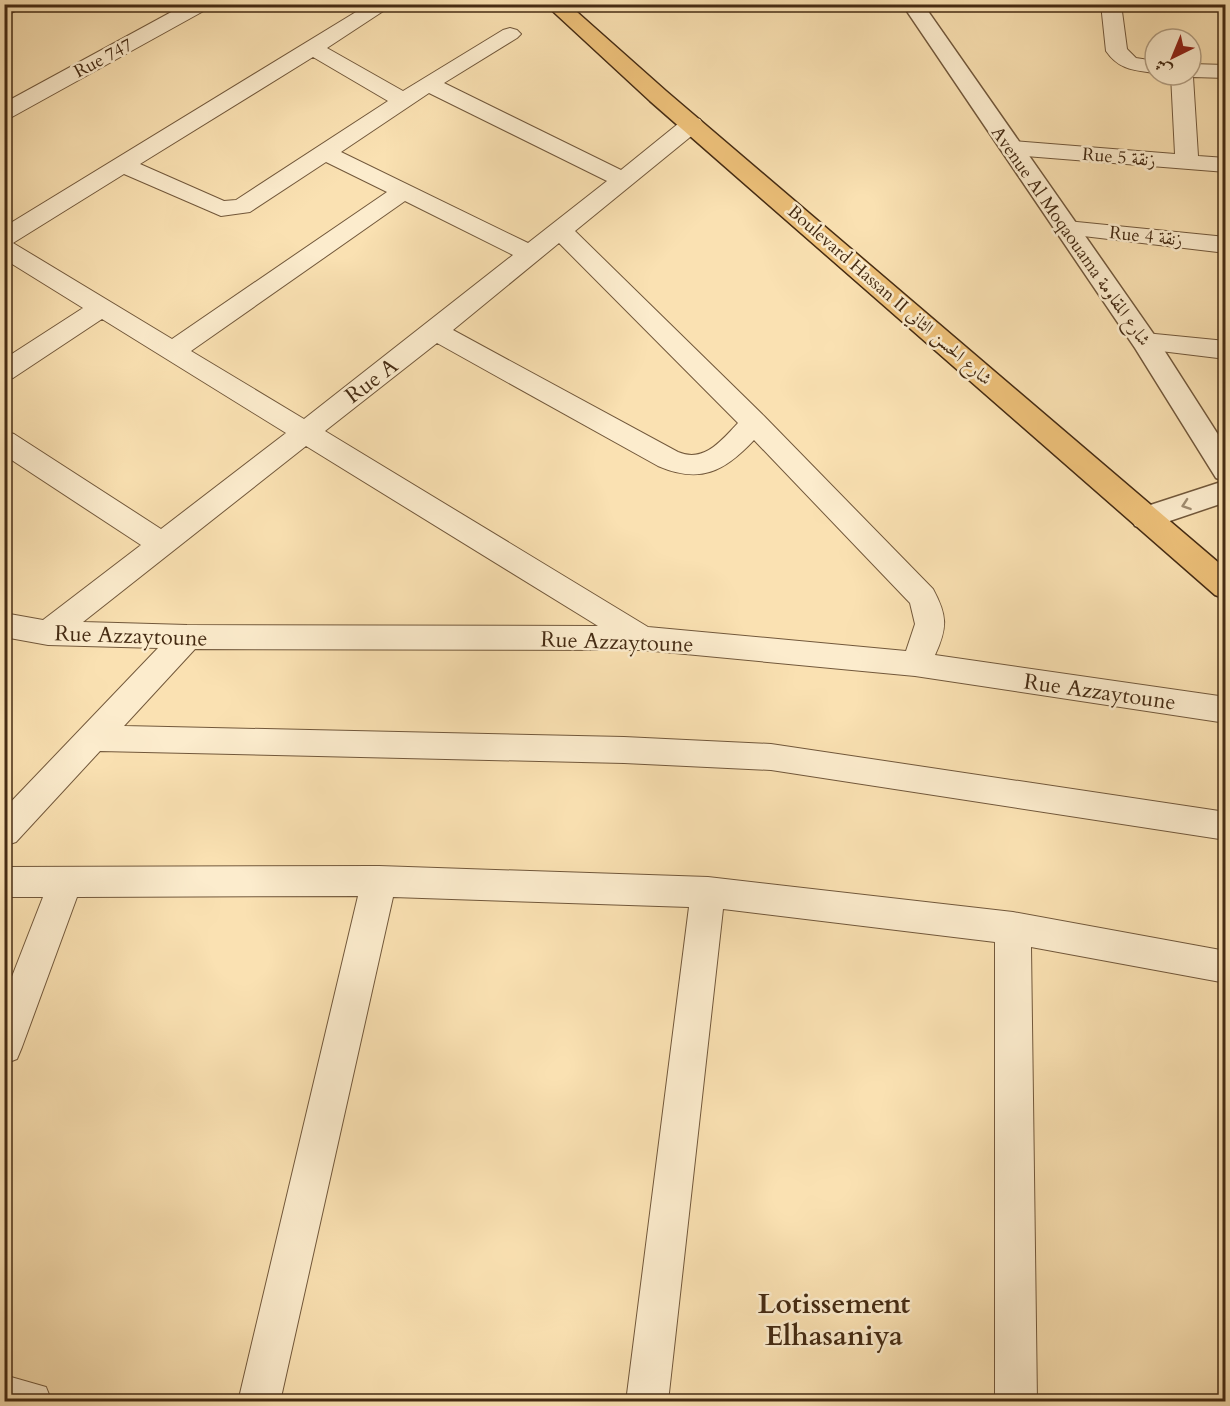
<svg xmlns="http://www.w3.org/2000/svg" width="1230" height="1406" font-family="Cardo,Amiri,serif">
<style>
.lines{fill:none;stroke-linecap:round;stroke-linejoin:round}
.minor-casing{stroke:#72583b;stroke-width:2}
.tertiary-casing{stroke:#72583b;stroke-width:3}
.primary-casing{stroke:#452b13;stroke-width:3}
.minor{fill:#fceccd;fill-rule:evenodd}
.tertiary{fill:#fceccd;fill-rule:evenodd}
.primary{fill:#edc079;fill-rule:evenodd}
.oneway{stroke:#a08c70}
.labels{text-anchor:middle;stroke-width:5;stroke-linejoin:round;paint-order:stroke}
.far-street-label{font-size:18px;fill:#452b13;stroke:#fceccd}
.street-label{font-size:22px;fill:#452b13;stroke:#fceccd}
.near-neighbourhood-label{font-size:28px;font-weight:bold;fill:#452b13;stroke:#fceccd}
</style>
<rect width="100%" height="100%" fill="#fae1b2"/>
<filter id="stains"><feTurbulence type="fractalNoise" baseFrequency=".00333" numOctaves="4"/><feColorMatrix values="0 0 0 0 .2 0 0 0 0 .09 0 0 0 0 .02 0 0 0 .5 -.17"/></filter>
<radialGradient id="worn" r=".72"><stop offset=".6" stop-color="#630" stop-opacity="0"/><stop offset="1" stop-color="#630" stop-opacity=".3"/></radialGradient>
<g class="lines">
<defs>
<path id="minor" d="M4 4H25L22 8 4 16Z
M186 4H212L209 8 12 117 4 119V103Z
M369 4H394L327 48 403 91 503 30 510 28 517 30 521 34 517 38 444 83 621 170 684 119 692 117 700 119 703 124 700 129 575 231 764 416 933 589C947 615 948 627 935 655L1226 697V723L915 676 643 650 195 649 124 726 624 737 771 744 1226 812V840L771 770 624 763 100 751 16 842 4 846V809L158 648 48 645 4 637V613L43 620 141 545 4 455V431L14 434 161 529 286 433 102 319 13 378 4 381V359L83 308 4 259V227ZM313 57 388 101 236 200 224 201 140 164ZM429 93 607 181 528 243 341 152ZM326 162 387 192 172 339 13 243 124 174 221 216 250 212ZM405 201 513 255 304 419 191 351ZM559 243 738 423C721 441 704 463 678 452L453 330ZM437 343 658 466C700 484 724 472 754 440L910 603 915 624 906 651 648 627 325 431ZM306 446 598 626 187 625 83 622Z
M1101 4H1121L1127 49 1136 58 1155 61V73C1134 70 1119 70 1106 51Z
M1191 64 1226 65V78L1193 77 1198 156 1226 158V172L1012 155 1004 153 1001 148 1004 143 1012 141 1175 154 1171 75H1191Z
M1067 221 1226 237V253L1058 233 1055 228 1058 223Z
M1145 333 1226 341V359L1136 348 1132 342 1136 336Z
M379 866 708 877 1013 912 1226 951V983L1031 947 1037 1402H995V942L723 909 668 1402H626L689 907 393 897 280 1402H238L358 896 77 897 22 1047 17 1059 4 1064V997L43 897H4V867Z
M4 1375 46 1387 52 1402H4Z"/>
<path id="tertiary" d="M902 4H923L1155 336 1226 447V502L1146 529 1135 526 1131 518 1135 510 1224 481 1216 478 1135 348Z"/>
<path id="primary" d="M545 4H568L666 91 1226 569V599L1215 595 650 101Z"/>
</defs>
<!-- minor casing -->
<use href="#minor" class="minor-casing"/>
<!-- tertiary casing -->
<use href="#tertiary" class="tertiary-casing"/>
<!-- primary casing -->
<use href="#primary" class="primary-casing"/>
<!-- minor -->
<use href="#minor" class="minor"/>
<!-- tertiary -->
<use href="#tertiary" class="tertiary"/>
<!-- primary -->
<use href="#primary" class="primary"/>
</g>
<!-- one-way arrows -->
<defs><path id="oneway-chevron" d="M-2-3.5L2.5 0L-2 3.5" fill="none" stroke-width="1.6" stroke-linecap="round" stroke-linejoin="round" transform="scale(1.5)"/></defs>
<use class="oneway" href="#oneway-chevron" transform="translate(1186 505) rotate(161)"/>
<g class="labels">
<!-- far-street labels -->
<g class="far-street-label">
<text transform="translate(103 58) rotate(-28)" y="6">Rue 747</text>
<text transform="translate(1119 157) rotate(5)" y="6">Rue 5 زنقة</text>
<text transform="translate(1071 236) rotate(55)" y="6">Avenue Al Moqaouama شارع المقاومة</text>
<text transform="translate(1146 236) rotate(6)" y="6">Rue 4 زنقة</text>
<text transform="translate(890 295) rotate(41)" y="6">Boulevard Hassan II شارع الحسن الثاني</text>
</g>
<!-- street labels -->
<g class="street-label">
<text transform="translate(371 380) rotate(-37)" y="8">Rue A</text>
<text transform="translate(131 635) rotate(2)" y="8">Rue Azzaytoune</text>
<text transform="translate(617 641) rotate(2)" y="8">Rue Azzaytoune</text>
<text transform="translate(1100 691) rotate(8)" y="8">Rue Azzaytoune</text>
</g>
<!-- near-neighbourhood labels -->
<g class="near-neighbourhood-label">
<text x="834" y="1313">Lotissement<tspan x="834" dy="32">Elhasaniya</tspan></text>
</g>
</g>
<!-- margin -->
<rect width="1230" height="1406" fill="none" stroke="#fae1b2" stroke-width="24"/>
<rect x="6" y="6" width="1218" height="1394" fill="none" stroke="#452b13" stroke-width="3"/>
<rect x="12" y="12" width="1206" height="1382" fill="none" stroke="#452b13" stroke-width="1.5"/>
<!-- north arrow -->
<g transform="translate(1173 57) rotate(223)"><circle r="28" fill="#fceccd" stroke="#b39f83" stroke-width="1.5"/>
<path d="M0-4.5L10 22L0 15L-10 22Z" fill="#8f2418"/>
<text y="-9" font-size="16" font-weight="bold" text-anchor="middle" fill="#452b13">ش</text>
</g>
<rect width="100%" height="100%" filter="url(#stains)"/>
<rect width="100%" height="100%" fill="url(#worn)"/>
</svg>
